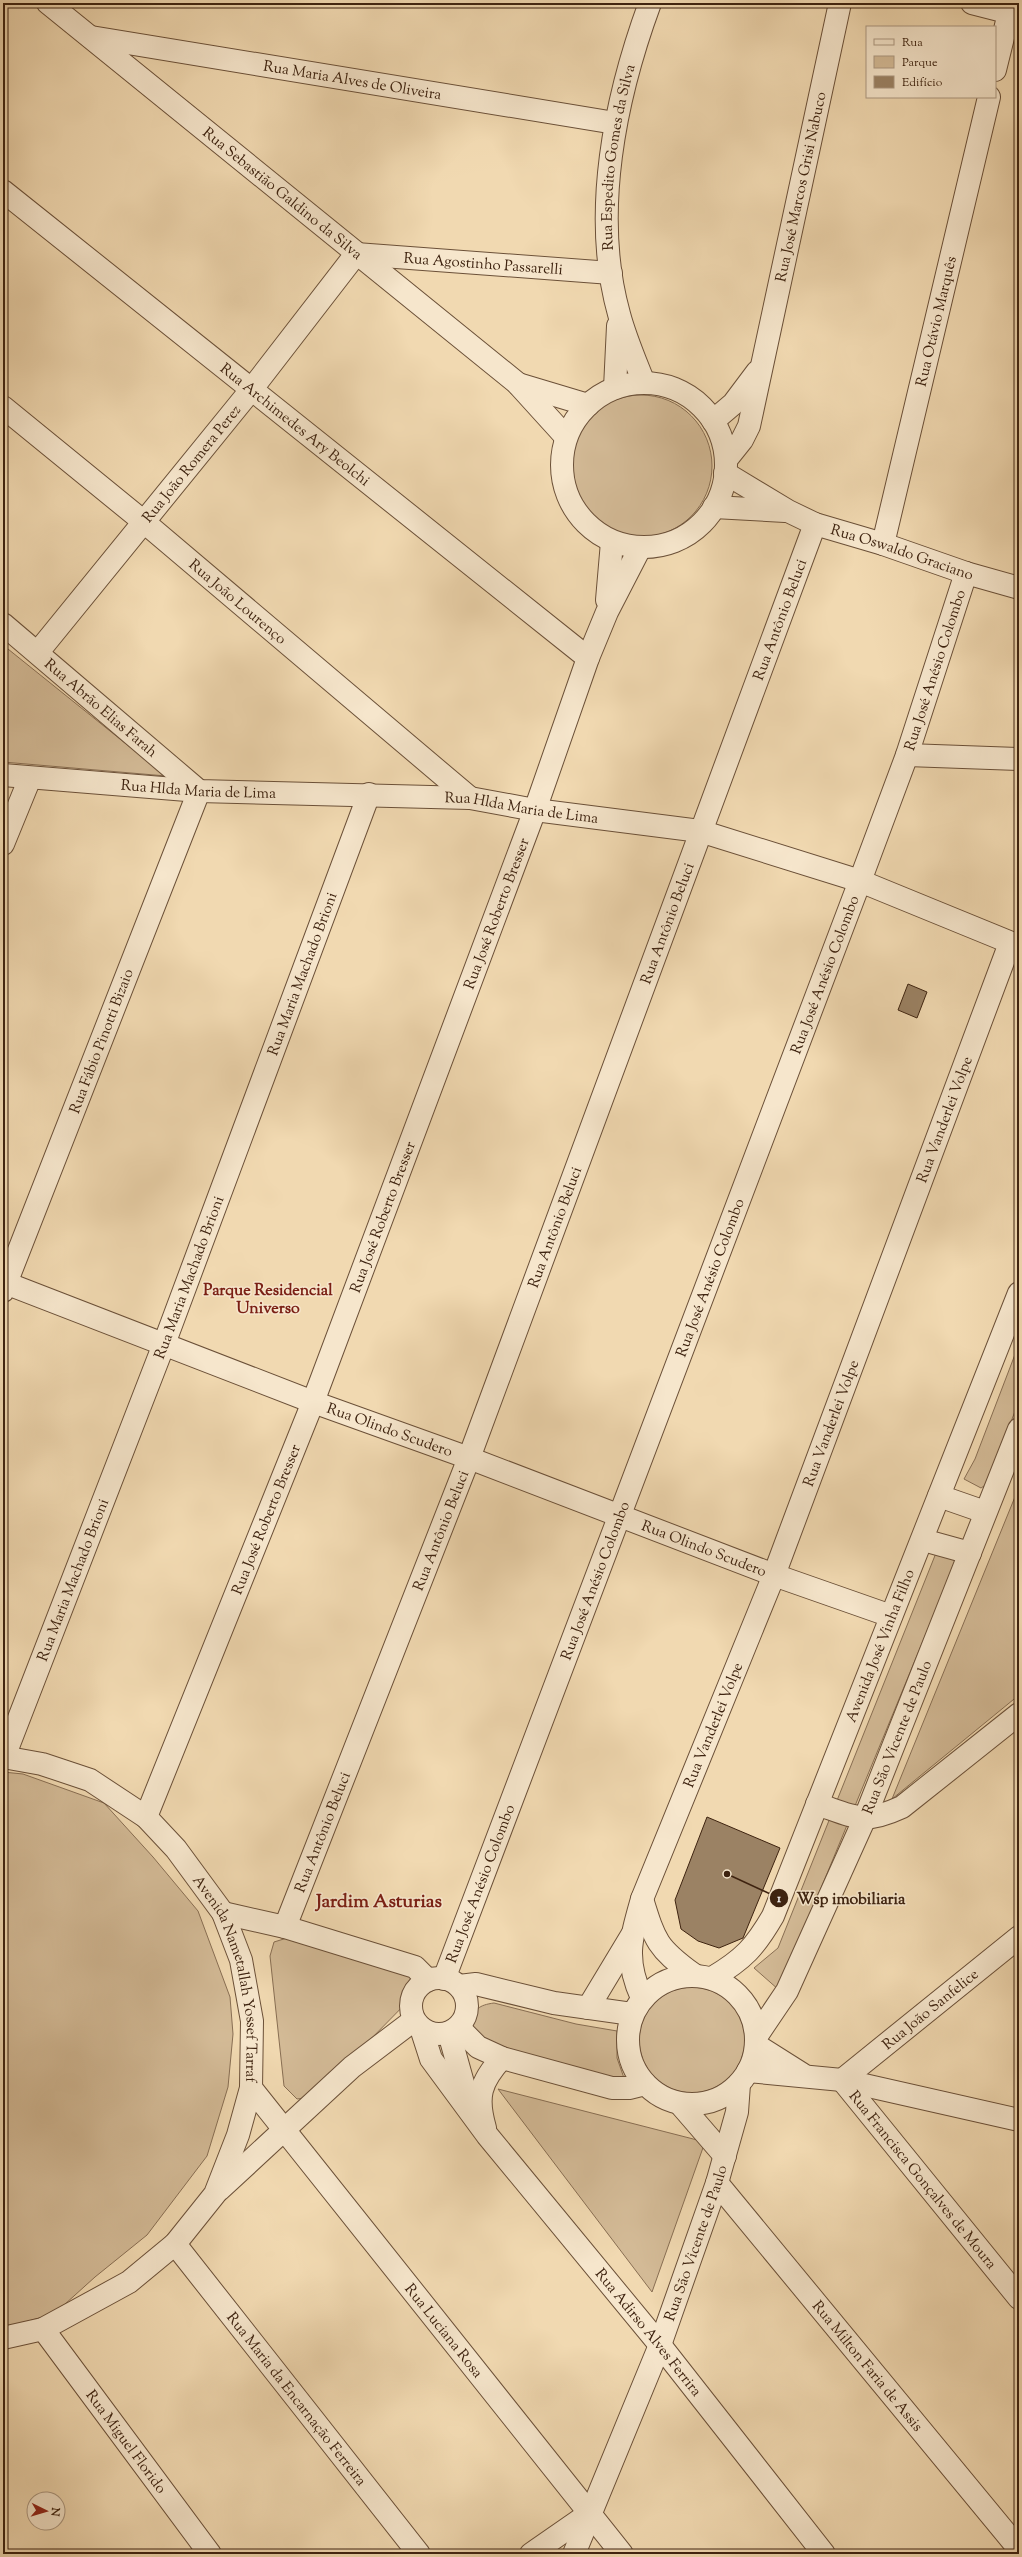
<svg xmlns="http://www.w3.org/2000/svg" width="1022" height="2557" font-family="'Sorts Mill Goudy',serif">
<style>
.green{fill:#d3ba96;stroke:#886e53}
.building{fill:#9b8264;stroke:#3e2310}
.lines{fill:none;stroke-linecap:round;stroke-linejoin:round}
.minor-casing{stroke:#6b5038;stroke-width:24}
.minor{stroke:#f6e6cc;stroke-width:22}
.labels{text-anchor:middle;stroke-width:3;stroke-linejoin:round;paint-order:stroke}
.street-label{font-size:15px;fill:#3e2310;stroke:#f6e6cc}
.neighbourhood-label{font-size:16px;font-weight:bold;fill:#7a1f14;stroke:#f6e6cc}
.district-label{font-size:19px;font-weight:bold;fill:#7a1f14;stroke:#f6e6cc}
.leader{fill:none;stroke:#3e2310;stroke-width:1.5}
.callout-dot{fill:#3e2310;stroke:#f6e6cc;stroke-width:1.5}
.mark-label{font-size:12px;text-anchor:middle;font-weight:bold;fill:#fff}
.callout-label{font-size:16px;text-anchor:middle;font-weight:bold;fill:#3e2310;stroke:#f6e6cc;stroke-width:3;stroke-linejoin:round;paint-order:stroke}
</style>
<rect width="100%" height="100%" fill="#f1d9b1"/>
<filter id="stains"><feTurbulence type="fractalNoise" baseFrequency=".005" numOctaves="4"/><feColorMatrix values="0 0 0 0 .2 0 0 0 0 .09 0 0 0 0 .02 0 0 0 .5 -.17"/></filter>
<radialGradient id="worn" r=".72"><stop offset=".6" stop-color="#630" stop-opacity="0"/><stop offset="1" stop-color="#630" stop-opacity=".3"/></radialGradient>
<!-- green -->
<path class="green" d="M570 466a71 71 0 1 1 142 0a71 71 0 1 1-142 0Z
M3 645 166 776 3 762Z
M1019 1344V1401L987 1484 981 1488 964 1479 975 1459Z
M1019 1487V1695L892 1799Z
M936 1553 956 1561 779 1990 754 1968 778 1948Z
M3 1772 23 1774 104 1803 153 1857 198 1911 230 1997 233 2034 228 2087 207 2156 147 2235 95 2277 54 2314 3 2328Z
M287 1938 409 1974 416 1982V1993L314 2097 297 2099 284 2086 270 1956 274 1942Z
M639 2040a53 53 0 1 1 106 0a53 53 0 1 1-106 0Z
M494 2003 576 2024 617 2031V2058L624 2078 606 2076 484 2043 470 2024C474 2009 479 2005 494 2003Z
M498 2089 705 2142 652 2292Z"/>
<!-- building -->
<path class="building" d="M908 984 927 992 917 1018 898 1010Z
M707 1817 780 1848 743 1938 719 1948 698 1941 681 1929 675 1900Z"/>
<g class="lines">
<defs>
<g id="minor">
<path id="s1" d="M48 3 517 383 566 437"/>
<path d="M972 3 1019 15"/>
<path id="s2" d="M91 37 615 123"/>
<path d="M995 70 1009 13"/>
<path id="s3" d="M3 191 588 658"/>
<circle cx="644" cy="465" r="82"/>
<path id="s4" d="M644 383C635 360 625 337 619 314 591 214 615 98 650 3"/>
<path d="M518 384 588 405"/>
<path d="M615 388 618 326"/>
<path id="s5" d="M3 407 144 522 470 798"/>
<path d="M713 421 733 404 757 372"/>
<path id="s6" d="M726 460 742 440 749 426 840 3"/>
<path id="s7" d="M725 473 788 511 815 524 883 544 966 573 1019 588"/>
<path d="M714 507 785 511"/>
<path id="s8" d="M883 544 989 97"/>
<path d="M607 600 612 542"/>
<path id="s9" d="M3 624 199 791 3 1291"/>
<path id="s10" d="M38 652 251 390 356 254 611 273"/>
<path d="M907 755 1019 759"/>
<path id="s11" d="M3 775 199 791 470 798 535 810 700 831 860 881 1019 946"/>
<path d="M3 844 30 778"/>
<path id="s12" d="M3 1282 313 1402 469 1458 774 1575 891 1616"/>
<path d="M939 1496 985 1512"/>
<path d="M923 1540 970 1553"/>
<path id="s13" d="M3 1757 42 1764 90 1780 146 1817 176 1849 223 1913 241 1960 252 2021 251 2088 238 2135 215 2194 175 2244 129 2282 43 2329 3 2338"/>
<path id="s14" d="M4 1757 164 1344 369 794"/>
<path d="M817 1804C855 1817 863 1825 902 1807L1019 1714"/>
<path id="s15" d="M146 1817 313 1402 535 810 588 658 607 612 640 548"/>
<path d="M642 1899C655 1941 657 1948 693 1974"/>
<path d="M223 1913 285 1927 415 1967 428 1980"/>
<path id="s16" d="M285 1927 469 1458 815 524"/>
<path id="s17" d="M1019 1937 842 2080 1019 2298"/>
<circle cx="692" cy="2040" r="64"/>
<path id="s18" d="M712 1978C744 1959 755 1947 773 1916L1019 1293"/>
<circle cx="439" cy="2006" r="28"/>
<path id="s19" d="M444 1979 860 881 907 755 966 573"/>
<path d="M459 1986 476 1984 554 2003 632 2014"/>
<path id="s20" d="M642 1998C624 1959 631 1938 642 1899L774 1575 1010 943"/>
<path d="M588 2008 632 1935"/>
<path d="M458 2027 478 2047 502 2058 612 2088H629L645 2084"/>
<path id="s21" d="M421 2028 431 2059 487 2135 660 2345 824 2554"/>
<path d="M449 2033 468 2101"/>
<path id="s22" d="M756 2037 787 1991 864 1820 1019 1429"/>
<path d="M756 2045 802 2074"/>
<path d="M748 2071 842 2080 1019 2120"/>
<path id="s23" d="M251 2088 622 2554"/>
<path d="M680 2104 725 2156"/>
<path d="M485 2128C476 2097 480 2082 502 2058"/>
<path id="s24" d="M717 2183 1019 2549"/>
<path d="M219 2190 352 2067 414 2020"/>
<path id="s25" d="M175 2244 419 2554"/>
<path id="s26" d="M43 2329 210 2554"/>
<path d="M531 2554 590 2513"/>
<path id="s27" d="M574 2554 660 2345 717 2183 737 2112 739 2084"/>
</g>
</defs>
<!-- minor casing -->
<use href="#minor" class="minor-casing"/>
<!-- minor -->
<use href="#minor" class="minor"/>
</g>
<g class="labels">
<!-- street labels -->
<g class="street-label">
<text dy="5" stroke="none"><textPath href="#s2" startOffset="265">Rua Maria Alves de Oliveira</textPath></text>
<text dy="5" stroke="none"><textPath href="#s4" startOffset="232">Rua Espedito Gomes da Silva</textPath></text>
<text dy="5" stroke="none"><textPath href="#s6" startOffset="286">Rua José Marcos Grisi Nabuco</textPath></text>
<text dy="5" stroke="none"><textPath href="#s1" startOffset="302">Rua Sebastião Galdino da Silva</textPath></text>
<text dy="5" stroke="none"><textPath href="#s10" startOffset="637">Rua Agostinho Passarelli</textPath></text>
<text dy="5" stroke="none"><textPath href="#s8" startOffset="229">Rua Otávio Marquês</textPath></text>
<text dy="5" stroke="none"><textPath href="#s3" startOffset="374">Rua Archimedes Ary Beolchi</textPath></text>
<text dy="5" stroke="none"><textPath href="#s10" startOffset="243">Rua João Romera Perez</textPath></text>
<text dy="5" stroke="none"><textPath href="#s7" startOffset="195">Rua Oswaldo Graciano</textPath></text>
<text dy="5" stroke="none"><textPath href="#s5" startOffset="305">Rua João Lourenço</textPath></text>
<text dy="5" stroke="none"><textPath href="#s16" startOffset="1398">Rua Antônio Beluci</textPath></text>
<text dy="5" stroke="none"><textPath href="#s19" startOffset="1398">Rua José Anésio Colombo</textPath></text>
<text dy="5" stroke="none"><textPath href="#s9" startOffset="129">Rua Abrão Elias Farah</textPath></text>
<text dy="5" stroke="none"><textPath href="#s11" startOffset="196">Rua Hlda Maria de Lima</textPath></text>
<text dy="5" stroke="none"><textPath href="#s11" startOffset="520">Rua Hlda Maria de Lima</textPath></text>
<text dy="5" stroke="none"><textPath href="#s15" startOffset="969">Rua José Roberto Bresser</textPath></text>
<text dy="5" stroke="none"><textPath href="#s16" startOffset="1074">Rua Antônio Beluci</textPath></text>
<text dy="5" stroke="none"><textPath href="#s14" startOffset="838">Rua Maria Machado Brioni</textPath></text>
<text dy="5" stroke="none"><textPath href="#s19" startOffset="1074">Rua José Anésio Colombo</textPath></text>
<text transform="translate(101 1041) rotate(-69)" y="5">Rua Fábio Pinotti Bizaio</text>
<text dy="5" stroke="none"><textPath href="#s20" startOffset="938">Rua Vanderlei Volpe</textPath></text>
<text dy="5" stroke="none"><textPath href="#s15" startOffset="645">Rua José Roberto Bresser</textPath></text>
<text dy="5" stroke="none"><textPath href="#s16" startOffset="750">Rua Antônio Beluci</textPath></text>
<text dy="5" stroke="none"><textPath href="#s14" startOffset="514">Rua Maria Machado Brioni</textPath></text>
<text dy="5" stroke="none"><textPath href="#s19" startOffset="750">Rua José Anésio Colombo</textPath></text>
<text dy="5" stroke="none"><textPath href="#s20" startOffset="614">Rua Vanderlei Volpe</textPath></text>
<text dy="5" stroke="none"><textPath href="#s12" startOffset="414">Rua Olindo Scudero</textPath></text>
<text dy="5" stroke="none"><textPath href="#s15" startOffset="321">Rua José Roberto Bresser</textPath></text>
<text dy="5" stroke="none"><textPath href="#s16" startOffset="426">Rua Antônio Beluci</textPath></text>
<text dy="5" stroke="none"><textPath href="#s12" startOffset="750">Rua Olindo Scudero</textPath></text>
<text dy="5" stroke="none"><textPath href="#s14" startOffset="190">Rua Maria Machado Brioni</textPath></text>
<text dy="5" stroke="none"><textPath href="#s19" startOffset="426">Rua José Anésio Colombo</textPath></text>
<text dy="5" stroke="none"><textPath href="#s18" startOffset="379">Avenida José Vinha Filho</textPath></text>
<text dy="5" stroke="none"><textPath href="#s20" startOffset="290">Rua Vanderlei Volpe</textPath></text>
<text dy="5" stroke="none"><textPath href="#s22" startOffset="332">Rua São Vicente de Paulo</textPath></text>
<text dy="5" stroke="none"><textPath href="#s16" startOffset="102">Rua Antônio Beluci</textPath></text>
<text dy="5" stroke="none"><textPath href="#s19" startOffset="102">Rua José Anésio Colombo</textPath></text>
<text dy="5" stroke="none"><textPath href="#s13" startOffset="345">Avenida Nametallah Yossef Tarraf</textPath></text>
<text transform="translate(930 2009) rotate(-39)" y="5">Rua João Sanfelice</text>
<text dy="5" stroke="none"><textPath href="#s17" startOffset="356">Rua Francisca Gonçalves de Moura</textPath></text>
<text dy="5" stroke="none"><textPath href="#s27" startOffset="334">Rua São Vicente de Paulo</textPath></text>
<text dy="5" stroke="none"><textPath href="#s23" startOffset="310">Rua Luciana Rosa</textPath></text>
<text dy="5" stroke="none"><textPath href="#s21" startOffset="382">Rua Adirso Alves Ferrira</textPath></text>
<text dy="5" stroke="none"><textPath href="#s24" startOffset="237">Rua Milton Faria de Assis</textPath></text>
<text dy="5" stroke="none"><textPath href="#s25" startOffset="197">Rua Maria da Encarnação Ferreira</textPath></text>
<text dy="5" stroke="none"><textPath href="#s26" startOffset="140">Rua Miguel Florido</textPath></text>
</g>
<!-- neighbourhood labels -->
<g class="neighbourhood-label">
<text x="268" y="1295">Parque Residencial<tspan x="268" dy="18">Universo</tspan></text>
</g>
<!-- district labels -->
<g class="district-label">
<text x="379" y="1907">Jardim Asturias</text>
</g>
</g>
<!-- callouts -->
<path class="leader" d="M727 1874L779 1898"/>
<g class="callout-dot">
<circle cx="727" cy="1874" r="4"/>
<circle cx="779" cy="1898" r="10"/>
</g>
<g class="mark-label">
<text x="779" y="1902">1</text>
</g>
<g class="callout-label">
<text x="851" y="1904">Wsp imobiliaria</text>
</g>
<!-- margin -->
<rect width="1022" height="2557" fill="none" stroke="#f1d9b1" stroke-width="16"/>
<rect x="4" y="4" width="1014" height="2549" fill="none" stroke="#3e2310" stroke-width="2"/>
<rect x="8" y="8" width="1006" height="2541" fill="none" stroke="#3e2310"/>
<!-- legend -->
<rect x="866" y="26" width="130" height="72" fill="#f6e6cc" stroke="#ac9881"/>
<rect x="874" y="39" width="20" height="6" fill="#f6e6cc" stroke="#ac9881"/>
<text x="902" y="46" font-size="12" fill="#3e2310">Rua</text>
<rect x="874" y="56" width="20" height="12" fill="#d3ba96" stroke="#ac9881"/>
<text x="902" y="66" font-size="12" fill="#3e2310">Parque</text>
<rect x="874" y="76" width="20" height="12" fill="#9b8264" stroke="#ac9881"/>
<text x="902" y="86" font-size="12" fill="#3e2310">Edifício</text>
<!-- north arrow -->
<g transform="translate(46 2511) rotate(95)"><circle r="19" fill="#f6e6cc" stroke="#ac9881"/>
<path d="M0-3L7 15L0 10L-7 15Z" fill="#8f2418"/>
<text y="-6" font-size="11" font-weight="bold" text-anchor="middle" fill="#3e2310">N</text>
</g>
<rect width="100%" height="100%" filter="url(#stains)"/>
<rect width="100%" height="100%" fill="url(#worn)"/>
</svg>
